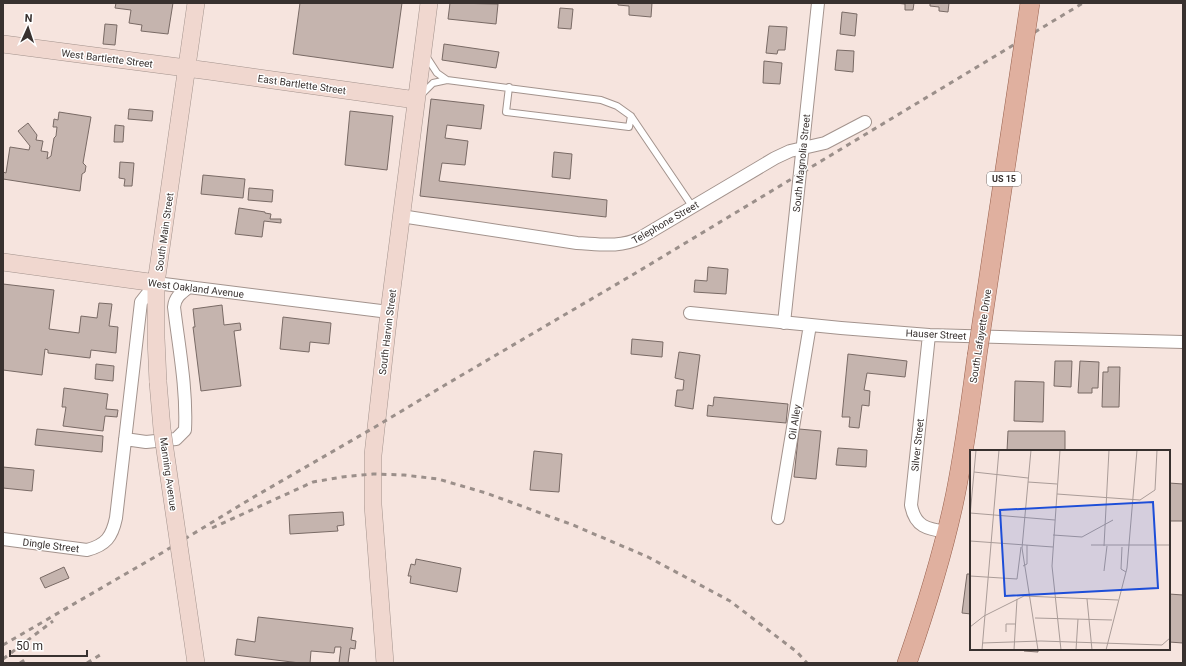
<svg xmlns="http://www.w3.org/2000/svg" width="1186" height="666" font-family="Roboto,sans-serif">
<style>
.building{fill:#c5b4ae;stroke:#796a65}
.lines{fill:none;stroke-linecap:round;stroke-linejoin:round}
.lane-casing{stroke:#a3938d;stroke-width:8}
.street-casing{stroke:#a3938d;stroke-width:14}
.secondary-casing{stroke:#a3938d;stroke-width:18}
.primary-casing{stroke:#98614e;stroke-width:20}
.lane{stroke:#fff;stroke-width:6}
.street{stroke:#fff;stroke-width:12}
.secondary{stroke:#f0d7cf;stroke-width:17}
.primary{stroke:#e0b09f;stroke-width:19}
.rail{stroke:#9b8f8a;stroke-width:3;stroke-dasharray:5 5;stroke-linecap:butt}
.secondary-bridge-casing{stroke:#a3938d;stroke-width:18;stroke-linecap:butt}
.primary-bridge-casing{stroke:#98614e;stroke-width:20;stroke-linecap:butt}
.secondary-bridge{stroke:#f0d7cf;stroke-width:17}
.primary-bridge{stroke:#e0b09f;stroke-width:19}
.labels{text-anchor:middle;stroke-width:3;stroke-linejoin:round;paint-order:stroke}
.shield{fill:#fff;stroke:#746f6d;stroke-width:1}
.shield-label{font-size:9px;font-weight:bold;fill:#38312f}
.street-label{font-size:10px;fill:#38312f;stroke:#fff}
.inset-road{fill:none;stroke:#aa9c98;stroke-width:1}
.view{fill:#1d4ed8;fill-opacity:0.15;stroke:#1d4ed8;stroke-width:2}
.inset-edge{fill:none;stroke:#38312f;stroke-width:2}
</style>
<rect width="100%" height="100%" fill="#f6e4de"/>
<!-- building -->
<path class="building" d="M116 3H173L168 34 141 31 142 25 129 23 131 10 115 8Z
M300 3H402L393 68 293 54Z
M450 3 498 4 496 24 448 19Z
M618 3H652L651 17 629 15V6L618 5Z
M895 3H914L913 10H905V4Z
M930 3H949L948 12 939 11V7L930 6Z
M560 8 573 9 571 29 558 28Z
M842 12 857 14 855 36 840 34Z
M105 24 117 25 115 45 103 44Z
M769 26 787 27 785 50H778L777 54 766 53Z
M444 44 499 52 496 68 442 60Z
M837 50 854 51 853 72 835 70Z
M764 61 782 63 780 84 763 83Z
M431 99 484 105 481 129 447 125 445 138 468 141 465 165 442 163 439 181 607 200 606 217 420 196Z
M129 109 153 111 152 121 128 119Z
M350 111 393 116 387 170 345 165Z
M59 112 91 117 83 163 86 166 85 172 82 174 80 191 3 179V172L6 173 10 147 29 150 30 146 18 131 28 123 37 135 36 140 43 141 41 151 48 152 47 159 51 156 54 138 56 136 57 127H53L54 119 58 120Z
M115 125 124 126 123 142H114Z
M554 152 572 154 570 179 552 177Z
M120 162 134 163 132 186H124L125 179 119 178Z
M203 175 245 179 243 198 201 194Z
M249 188 273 190 272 202 248 200Z
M239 208 265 212V213L271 214 270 219H281V223L264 221 262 237 235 234Z
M708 267 728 269 726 294 694 292 695 280 707 281Z
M3 284 54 290 49 329 79 333 81 316 97 318 99 303 112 304 109 326 118 327 116 353 91 350 90 358 48 353V350L45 349 42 375 3 370Z
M222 305 224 325 240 323 241 330 234 331 241 386 201 391 193 327H195L193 309Z
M283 317 331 323 329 344 310 342 309 352 280 349Z
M632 339 663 342 662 357 631 354Z
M679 352 700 355 693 409 675 406 677 390H683L684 380 675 378Z
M848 354 907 361 905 377 867 373 864 390 870 391 869 406 862 405 859 428 849 427 850 417H842Z
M1055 361H1072L1071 387 1054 386Z
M1080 361 1099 362 1098 388H1092V393H1078Z
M96 364 114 366 113 381 95 379Z
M1108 367H1120L1119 407H1102L1103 372H1108Z
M1015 381 1044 382 1043 422 1014 421Z
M64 388 108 394 106 409 118 410 117 417 105 416 103 431 63 426 66 407H62Z
M714 397 788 404 786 423 707 416 708 405 713 406Z
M37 429 103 436 102 452 35 445Z
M799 429 821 431 816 479 794 477Z
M1008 431H1065V451H1007Z
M838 448 867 450 866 467 836 465Z
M534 451 562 454 559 492 530 490Z
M3 467 34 470 32 491 3 488Z
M1169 483 1183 484V521H1169Z
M343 512 344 525 337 526 338 531 290 534 289 515Z
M416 559 461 568 457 592 410 583 411 576H408L411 564 415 565Z
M64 567 69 578 45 588 40 578Z
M967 574H971V614L962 613Z
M1169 594 1183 595V643L1169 642Z
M258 617 353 628 351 640 356 641 355 649 350 648 348 663H339L341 647H335L334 653 311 651 310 663H300L235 655 237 639 255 642Z
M1024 649H1038V652L1024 651Z"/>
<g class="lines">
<defs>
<path id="lane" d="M426 56 437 73 447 80
M509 87 506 112 629 127 631 116
M421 95 433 83 447 80 601 100 617 106 631 116 692 206"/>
<path id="street" d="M401 216 577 243C599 244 620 248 640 238L775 158 790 151 825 143 865 122
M690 313 841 328 929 335 1183 342
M784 323 818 3
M929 335 911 505C915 527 927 529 947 532
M125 439 146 442 176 439 185 430C187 389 179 348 174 307 175 297 181 293 189 287
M778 518 810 325
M3 539 87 550C106 545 112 537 116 518L141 302 156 283 389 312"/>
<path id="secondary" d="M3 44 209 71 416 100
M3 262 156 283
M158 382 156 338V283L196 3
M385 663 373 505V455L389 312 429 3"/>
<path id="primary" d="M907 663C925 611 941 560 953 506 964 456 970 406 977 356"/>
</defs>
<!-- lane casing -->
<use href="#lane" class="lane-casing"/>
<!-- street casing -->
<use href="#street" class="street-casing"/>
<!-- secondary casing -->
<use href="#secondary" class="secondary-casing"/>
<!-- primary casing -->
<use href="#primary" class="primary-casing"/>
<!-- lane -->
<use href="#lane" class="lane"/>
<!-- street -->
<use href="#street" class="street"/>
<!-- secondary -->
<use href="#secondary" class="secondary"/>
<!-- primary -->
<use href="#primary" class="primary"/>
<!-- rail -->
<path class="rail" d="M212 528 313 482 342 477 373 474 404 475 438 479 486 493 573 525 648 557 730 601 797 652 807 663
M3 645 160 554 252 498 375 427 445 385 634 274 1083 3
M3 659 53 621
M20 663 26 659
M87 663 100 655"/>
<defs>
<path id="secondary-bridge" d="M158 382 162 429 196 663"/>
<path id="primary-bridge" d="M977 356 1030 3"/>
</defs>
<!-- secondary-bridge casing -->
<use href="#secondary-bridge" class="secondary-bridge-casing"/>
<!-- primary-bridge casing -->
<use href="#primary-bridge" class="primary-bridge-casing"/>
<!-- secondary-bridge -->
<use href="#secondary-bridge" class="secondary-bridge"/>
<!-- primary-bridge -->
<use href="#primary-bridge" class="primary-bridge"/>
</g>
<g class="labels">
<!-- shield labels -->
<rect class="shield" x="987" y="172" width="34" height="14" rx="3"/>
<g class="shield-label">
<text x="1004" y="182">US 15</text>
</g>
<!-- street labels -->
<g class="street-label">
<text transform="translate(107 58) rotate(7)" y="4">West Bartlette Street</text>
<text transform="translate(302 84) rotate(8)" y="4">East Bartlette Street</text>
<text transform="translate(801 163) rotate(-84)" y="4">South Magnolia Street</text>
<text transform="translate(665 222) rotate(-30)" y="4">Telephone Street</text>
<text transform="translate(164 232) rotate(-82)" y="4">South Main Street</text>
<text transform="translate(196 288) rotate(7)" y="4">West Oakland Avenue</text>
<text transform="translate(387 332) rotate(-83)" y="4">South Harvin Street</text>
<text transform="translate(936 334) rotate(3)" y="4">Hauser Street</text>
<text transform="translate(980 336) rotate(-81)" y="4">South Lafayette Drive</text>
<text transform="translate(794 422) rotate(-81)" y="4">Oil Alley</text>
<text transform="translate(917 445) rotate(-84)" y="4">Silver Street</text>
<text transform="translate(169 474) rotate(82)" y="4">Manning Avenue</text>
<text transform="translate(51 545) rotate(7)" y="4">Dingle Street</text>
</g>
</g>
<!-- overview -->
<g transform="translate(970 450)">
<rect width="200" height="200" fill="#f6e4de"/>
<path class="inset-road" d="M61 0 52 98 68 200M90 0 82 116 91 200M108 0H128M4 22 58 28M58 32 87 34M87 44 170 50 185 40 187 0M0 63 85 70M0 66 6 0M83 85 112 87 143 70M0 91 83 97M121 95H200M134 96 139 0M152 97 151 119 156 122M53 116 57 114V95M134 121 137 96M0 126 47 129 51 97M117 149 122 200M65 168 142 170M0 177 14 166 54 146 148 150M36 182V174H45M12 193 71 191 192 195 200 188M12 200 29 0M44 200 47 149M106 200 108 169M136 200 157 118 167 0"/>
<path class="view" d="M183 52 188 138 35 146 30 60Z"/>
<rect width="200" height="200" class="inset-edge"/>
</g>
<!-- border -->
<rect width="1186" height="666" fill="none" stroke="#38312f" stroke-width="8"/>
<!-- north arrow -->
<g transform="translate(28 28) rotate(3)" stroke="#ffffff" stroke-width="3" paint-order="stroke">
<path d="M0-3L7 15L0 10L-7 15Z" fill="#38312f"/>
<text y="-6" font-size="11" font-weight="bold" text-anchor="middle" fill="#38312f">N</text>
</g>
<!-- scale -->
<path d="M10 650v6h77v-6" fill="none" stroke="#38312f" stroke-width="2"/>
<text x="16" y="650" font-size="12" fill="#38312f" stroke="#ffffff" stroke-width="3" paint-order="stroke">50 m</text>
</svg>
